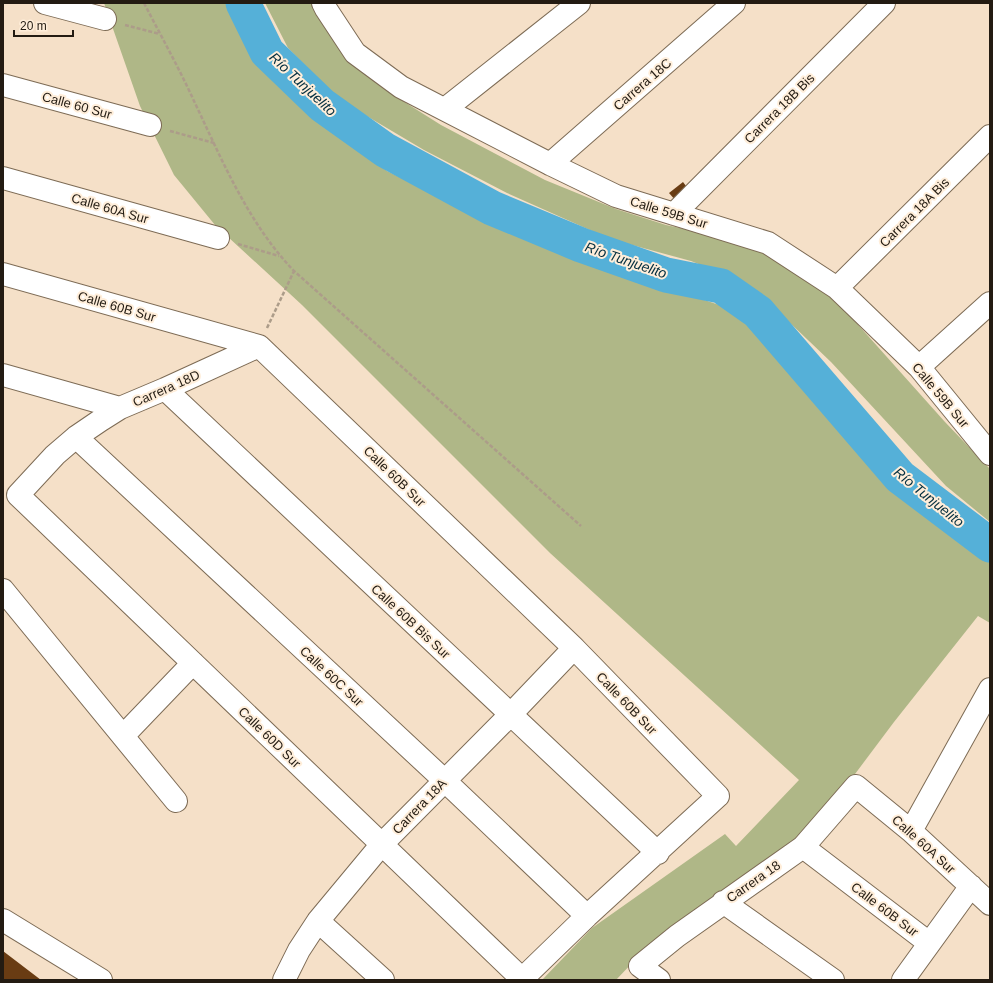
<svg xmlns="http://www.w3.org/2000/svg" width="993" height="983" font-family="Arial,sans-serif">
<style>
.green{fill:#afb787}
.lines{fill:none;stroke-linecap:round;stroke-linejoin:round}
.river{stroke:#55b0d8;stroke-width:35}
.building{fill:#693c13}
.minor-casing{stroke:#7d6b55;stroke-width:24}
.path{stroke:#ac9c89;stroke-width:2.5;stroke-dasharray:4 2;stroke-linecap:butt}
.minor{stroke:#fff;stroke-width:22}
.labels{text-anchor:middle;stroke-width:4;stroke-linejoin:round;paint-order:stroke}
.street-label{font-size:13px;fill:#231b12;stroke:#ffeeda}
.water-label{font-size:14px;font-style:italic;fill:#032e3f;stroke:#ffeeda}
</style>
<rect width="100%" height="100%" fill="#f5e0c8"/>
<!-- green -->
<path class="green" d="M104 3H233L237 23 267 70 315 118 387 171 509 231 601 265 728 308 756 328 802 378 901 495 980 556 990 561V623L978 616 894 722 855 774 807 831 634 961 616 980H542L592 928 725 834 736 846 799 780 550 553 302 305 215 225 174 175 140 106Z
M265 3H312L331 37 354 65 387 91 441 125 545 180 616 209 666 225 751 243 810 275 844 309 945 422 990 469V522L946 486 831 362 766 300 734 278 691 261 610 239 507 193 424 150 338 99 288 48Z"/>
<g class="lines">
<!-- river -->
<path class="river" d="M243 3 267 52 322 105 385 150 492 208 581 245 666 275 721 286 758 312 900 477 990 545"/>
</g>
<!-- building -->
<path class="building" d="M683 182 689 190 676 201 669 193Z
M3 951 41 980H3Z"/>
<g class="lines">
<defs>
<path id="minor" d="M45 3 105 19
M323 3 326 9 355 53 401 87 550 164 616 196 768 243 837 288 919 367 990 454
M3 85 150 125
M445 109 579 3
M550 164 734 3
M3 178 218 238
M674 214 884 3
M3 274 259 346 574 648 718 796 587 916 521 980
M837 288 990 136
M259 346 165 389 120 408 101 420 76 437 55 455 18 495 522 979
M919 367 990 303
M3 375 120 408
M165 389 658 853
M76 437 444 780 587 916
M3 590 176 801
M123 736 193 663
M911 831 990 689
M803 847 929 943
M723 902 833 980
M3 920 101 980
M318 921 383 980
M284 980 299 950 318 921 382 844 511 714 574 648
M659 980 640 966 677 936 803 847 856 786 911 831 990 904
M903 980 971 886"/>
</defs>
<!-- minor casing -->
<use href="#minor" class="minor-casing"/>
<!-- path -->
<path class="path" d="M144 3C161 36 179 68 194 101 222 160 248 223 294 271L581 526
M125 25 160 34
M170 131 214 143
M238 244 279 256
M267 328 294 271"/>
<!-- minor -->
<use href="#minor" class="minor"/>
</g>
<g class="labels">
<!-- street labels -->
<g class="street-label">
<text transform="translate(642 84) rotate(-41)" y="5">Carrera 18C</text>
<text transform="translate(77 105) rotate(15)" y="5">Calle 60 Sur</text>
<text transform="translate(779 108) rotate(-45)" y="5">Carrera 18B Bis</text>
<text transform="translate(110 208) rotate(16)" y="5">Calle 60A Sur</text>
<text transform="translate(669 212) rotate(17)" y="5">Calle 59B Sur</text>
<text transform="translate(914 212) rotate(-45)" y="5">Carrera 18A Bis</text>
<text transform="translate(117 306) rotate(16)" y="5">Calle 60B Sur</text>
<text transform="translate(166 388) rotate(-24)" y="5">Carrera 18D</text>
<text transform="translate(941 395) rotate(50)" y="5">Calle 59B Sur</text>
<text transform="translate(395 476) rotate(44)" y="5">Calle 60B Sur</text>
<text transform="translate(411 621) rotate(43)" y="5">Calle 60B Bis Sur</text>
<text transform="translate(332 676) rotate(43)" y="5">Calle 60C Sur</text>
<text transform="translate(627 703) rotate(46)" y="5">Calle 60B Sur</text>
<text transform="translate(270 737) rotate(44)" y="5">Calle 60D Sur</text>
<text transform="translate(419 806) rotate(-46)" y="5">Carrera 18A</text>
<text transform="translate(924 844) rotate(42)" y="5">Calle 60A Sur</text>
<text transform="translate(753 881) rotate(-35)" y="5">Carrera 18</text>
<text transform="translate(885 909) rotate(37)" y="5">Calle 60B Sur</text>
</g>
<!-- water labels -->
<g class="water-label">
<text transform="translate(303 84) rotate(43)" y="5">Río Tunjuelito</text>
<text transform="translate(626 260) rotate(19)" y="5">Río Tunjuelito</text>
<text transform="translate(929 497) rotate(39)" y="5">Río Tunjuelito</text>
</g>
</g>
<!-- border -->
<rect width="993" height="983" fill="none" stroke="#231b12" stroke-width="8"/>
<!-- scale -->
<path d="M14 30v6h59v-6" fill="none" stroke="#231b12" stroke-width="2"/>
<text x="20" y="30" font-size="12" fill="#231b12" stroke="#ffeeda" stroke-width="3" paint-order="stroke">20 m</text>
</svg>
